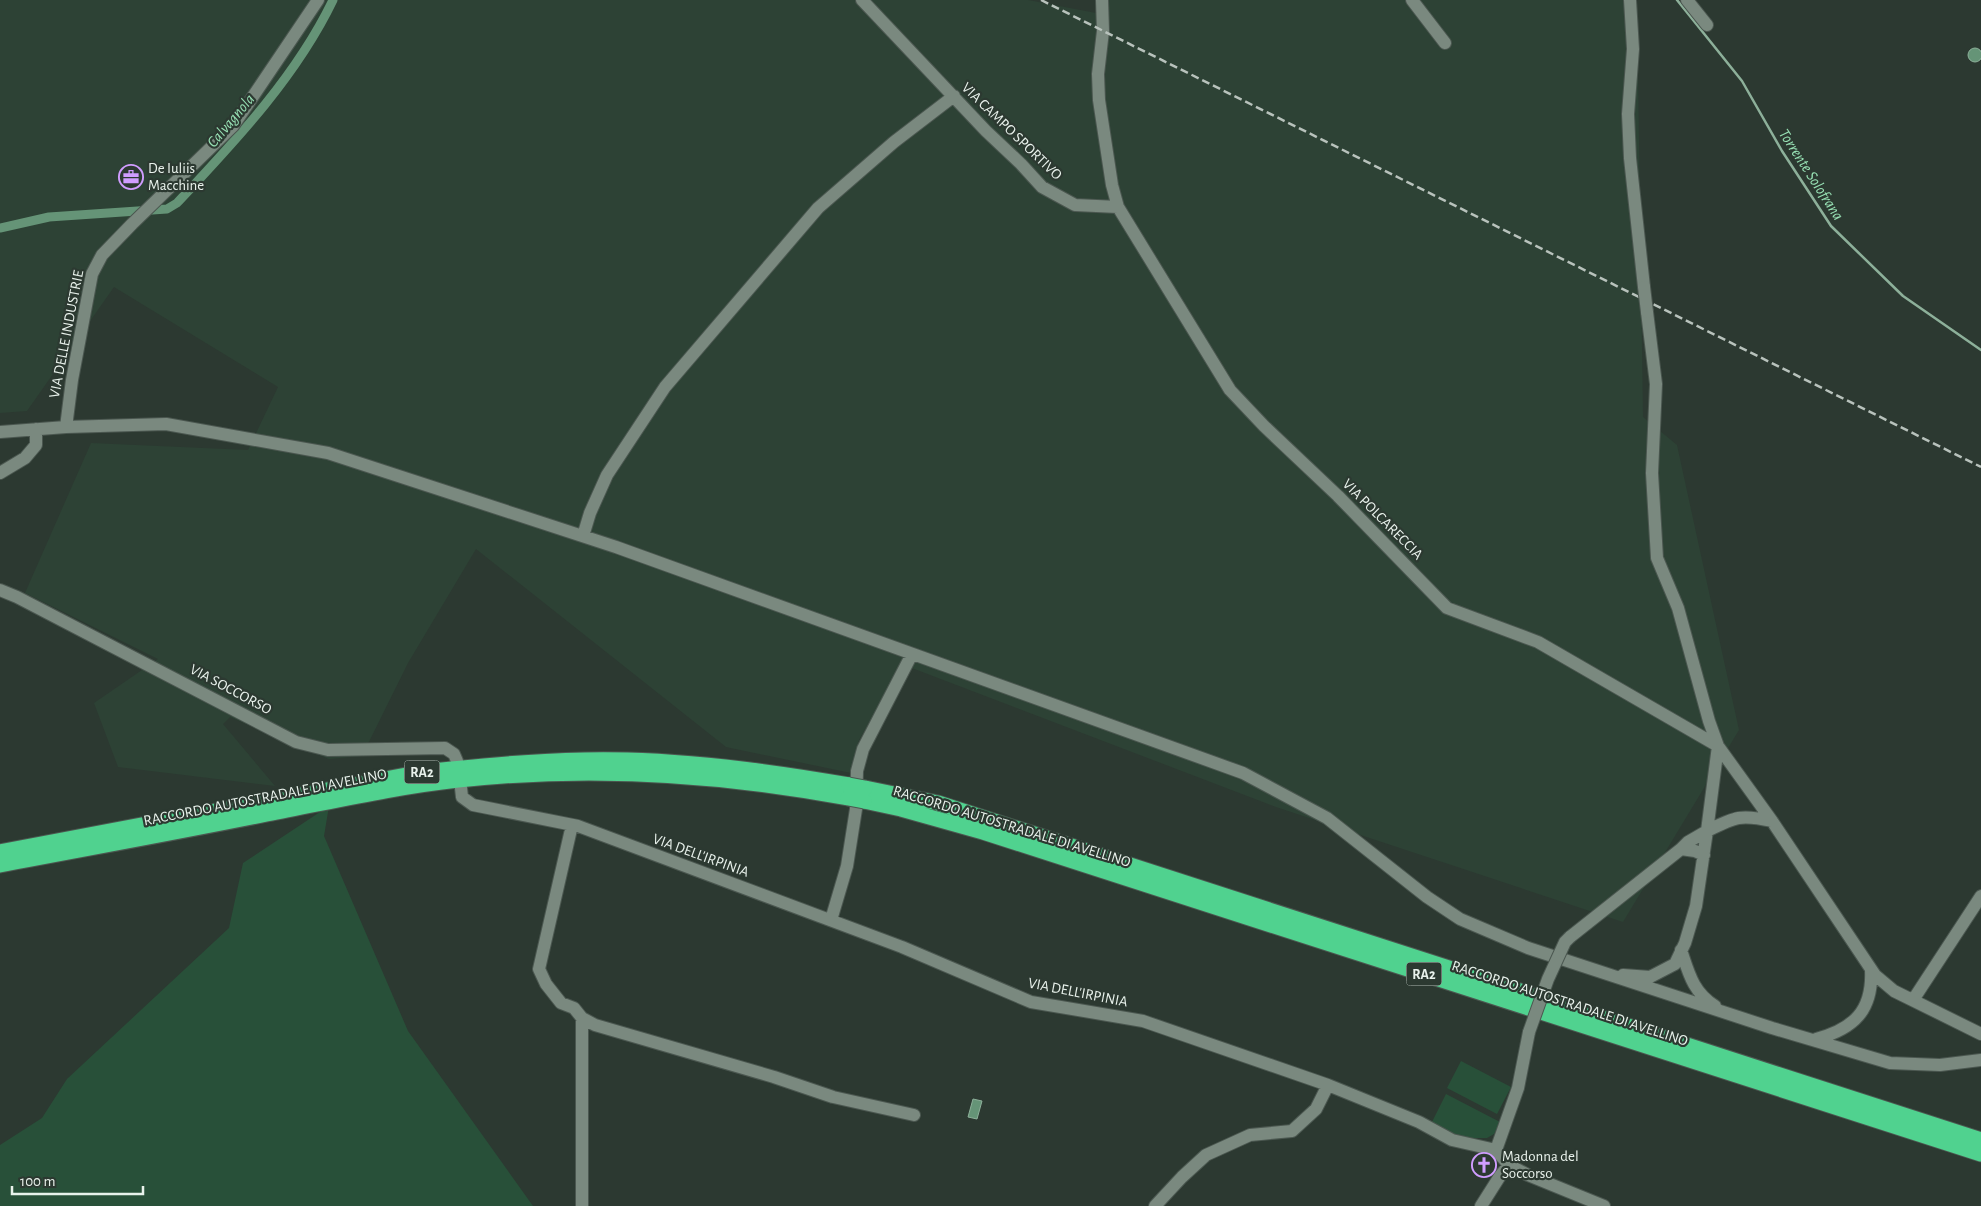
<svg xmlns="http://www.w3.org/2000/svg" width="1981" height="1206" font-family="'Alegreya Sans',sans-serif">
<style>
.built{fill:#2d4235}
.green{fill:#285039}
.water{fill:#659477;stroke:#8db09a}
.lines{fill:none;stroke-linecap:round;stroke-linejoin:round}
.stream{stroke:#8db09a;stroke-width:2.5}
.canal{stroke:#659477;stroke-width:9}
.minor-casing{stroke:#4b5750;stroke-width:14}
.highway-casing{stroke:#4b5750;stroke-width:17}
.minor{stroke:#7a897f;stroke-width:12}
.highway{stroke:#50d28f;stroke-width:15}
.rail{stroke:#b8c2bc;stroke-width:2.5;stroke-dasharray:8 4;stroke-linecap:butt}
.minor-bridge-casing{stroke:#4b5750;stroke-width:14;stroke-linecap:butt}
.highway-bridge-casing{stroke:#4b5750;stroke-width:17;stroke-linecap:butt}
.minor-bridge{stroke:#7a897f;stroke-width:12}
.highway-bridge{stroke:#50d28f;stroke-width:15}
.labels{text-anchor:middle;stroke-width:4.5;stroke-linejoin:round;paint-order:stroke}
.shield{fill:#2c3931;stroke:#b0bab4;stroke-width:1}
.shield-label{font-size:14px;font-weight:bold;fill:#e9f2ec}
.street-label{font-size:15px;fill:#e9f2ec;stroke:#2c3931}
.poi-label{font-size:15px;fill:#e9f2ec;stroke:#2c3931;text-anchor:start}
.water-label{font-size:16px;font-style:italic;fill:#99e3b6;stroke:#2c3931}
</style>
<rect width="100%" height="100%" fill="#2c3931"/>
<!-- built -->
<path class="built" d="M0 0H1028L1096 13 1097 0H1637L1643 417 1677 445 1739 730 1623 922 1276 807 904 665 859 740 851 773 726 747 476 549 408 663 362 756 329 759 230 717 223 724 275 786 118 767 94 703 158 659 25 593 91 443 248 450 278 387 114 287 27 411 0 413Z"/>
<!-- green -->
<path class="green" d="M329 806 324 836 408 1031 533 1206H0V1145L42 1118 67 1079 229 928 243 863Z
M1461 1061 1511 1087 1497 1114 1447 1088Z
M1446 1094 1500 1122 1494 1134 1487 1138H1466L1459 1137 1432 1122Z"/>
<!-- water -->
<path class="water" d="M1968 55a7 7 0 1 1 14 0a7 7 0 1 1-14 0Z
M973 1099 982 1101 977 1119 968 1117Z"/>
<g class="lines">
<!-- stream -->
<path class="stream" d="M1677 0 1742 81 1782 151 1831 226 1903 296 1981 350"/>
<!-- canal -->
<path class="canal" d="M0 228 49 217 167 209 177 203C235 141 296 77 333 0"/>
<defs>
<path id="minor" d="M862 0 986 131 1021 164 1042 187 1075 205 1118 207 1112 185 1099 100 1098 74 1103 31 1102 0
M1412 0 1445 43
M1630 0 1633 49 1628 114 1630 158 1644 287
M1687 0 1707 25
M1118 207 1230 390 1264 426 1338 496 1447 608 1538 642 1718 746 1772 821 1875 975 1894 991 1981 1034
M1647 312 1656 384 1652 473 1657 558 1678 608 1709 721 1718 746 1707 831 1688 842 1681 849 1695 851 1704 855
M66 427 72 380 92 274 102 255 132 224 233 126 318 0
M0 432 66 427 166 424 328 453 616 547 1243 773 1327 818 1427 897 1460 919 1528 948 1772 1028 1890 1063 1940 1065 1981 1060
M0 473 25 458 36 445V429
M583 536 590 513 607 475 665 387 818 208 894 142 954 96
M0 590 17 597 296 742 328 750 445 748 454 754 457 761
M461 788 462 797 473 805 578 826 902 947 1031 1002 1143 1021 1328 1085 1419 1122 1452 1140 1496 1150 1509 1165 1528 1175 1604 1206
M572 825 539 969 546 984 561 1003 574 1008 582 1018 595 1025 774 1077 833 1097 914 1115
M831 920 847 866 856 809 857 771 863 749 912 654
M1570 937 1681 849
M1681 950C1689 974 1693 992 1715 1006
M1623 975 1650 977 1675 964 1685 943 1696 906 1707 831C1735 817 1740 814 1772 821
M1913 1000 1981 896
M582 1018V1206
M1816 1039C1854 1029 1873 1010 1871 970
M1496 1150 1518 1088 1529 1032
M1155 1206 1182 1177 1206 1155 1250 1135 1292 1131 1316 1109 1328 1085
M1481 1206 1500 1176 1509 1165"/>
<path id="highway" d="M865 788 938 803 1981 1140
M864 801 901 809 983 832 1981 1154
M0 852 422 772C490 765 559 758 627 760 702 762 775 772 849 785
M0 865C89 848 178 832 267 814 330 802 394 787 458 780 588 766 720 774 848 798"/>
</defs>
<!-- minor casing -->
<use href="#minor" class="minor-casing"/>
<!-- highway casing -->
<use href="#highway" class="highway-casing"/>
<!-- minor -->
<use href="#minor" class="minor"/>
<!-- highway -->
<use href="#highway" class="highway"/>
<!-- rail -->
<path class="rail" d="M1041 0 1981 467"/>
<defs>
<path id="minor-bridge" d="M1644 287 1647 312
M1529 1032 1548 979 1565 942 1570 937"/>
<path id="highway-bridge" d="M849 785 865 788
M848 798 864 801"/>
</defs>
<!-- minor-bridge casing -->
<use href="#minor-bridge" class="minor-bridge-casing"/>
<!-- highway-bridge casing -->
<use href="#highway-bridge" class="highway-bridge-casing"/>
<!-- minor-bridge -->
<use href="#minor-bridge" class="minor-bridge"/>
<!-- highway-bridge -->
<use href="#highway-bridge" class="highway-bridge"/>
</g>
<!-- icons -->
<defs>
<symbol id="office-ring" viewBox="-11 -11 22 22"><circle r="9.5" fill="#2c3931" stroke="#d09dff" stroke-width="1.5"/><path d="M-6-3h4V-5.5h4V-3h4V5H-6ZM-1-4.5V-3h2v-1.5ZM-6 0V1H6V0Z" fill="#d09dff"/></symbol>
<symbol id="church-ring" viewBox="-11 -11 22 22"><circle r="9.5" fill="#2c3931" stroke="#d09dff" stroke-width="1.5"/><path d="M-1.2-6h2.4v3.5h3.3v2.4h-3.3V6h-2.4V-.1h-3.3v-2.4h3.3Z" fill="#d09dff"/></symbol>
</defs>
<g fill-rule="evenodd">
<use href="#office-ring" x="117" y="163" width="28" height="28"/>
<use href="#church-ring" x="1470" y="1151" width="28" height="28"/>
</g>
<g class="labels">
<!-- shield labels -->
<g class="shield">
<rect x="404.5" y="760.5" width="35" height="23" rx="4"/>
<rect x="1406.5" y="962.5" width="35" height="23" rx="4"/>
</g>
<g class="shield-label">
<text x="422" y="777">RA2</text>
<text x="1424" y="979">RA2</text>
</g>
<!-- street labels -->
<g class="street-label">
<text transform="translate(1012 131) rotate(44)" y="5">VIA CAMPO SPORTIVO</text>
<text transform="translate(66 334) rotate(-79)" y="5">VIA DELLE INDUSTRIE</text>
<text transform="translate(1383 519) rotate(45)" y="5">VIA POLCARECCIA</text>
<text transform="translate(231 689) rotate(28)" y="5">VIA SOCCORSO</text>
<text transform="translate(265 797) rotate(-11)" y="5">RACCORDO AUTOSTRADALE DI AVELLINO</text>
<text transform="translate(1012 826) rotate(17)" y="5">RACCORDO AUTOSTRADALE DI AVELLINO</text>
<text transform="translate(701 855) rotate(20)" y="5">VIA DELL'IRPINIA</text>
<text transform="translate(1078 992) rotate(11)" y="5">VIA DELL'IRPINIA</text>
<text transform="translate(1570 1003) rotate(18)" y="5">RACCORDO AUTOSTRADALE DI AVELLINO</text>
</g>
<!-- poi labels -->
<g class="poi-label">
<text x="148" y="173">De Iuliis<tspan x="148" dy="17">Macchine</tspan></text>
<text x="1502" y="1161">Madonna del<tspan x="1502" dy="17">Soccorso</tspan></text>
</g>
<!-- water labels -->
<g class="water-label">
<text transform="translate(230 120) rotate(-50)" y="6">Calvagnola</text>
<text transform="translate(1812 174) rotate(57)" y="6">Torrente Solofrana</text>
</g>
</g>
<!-- scale -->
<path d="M12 1186v8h131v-8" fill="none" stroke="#e9f2ec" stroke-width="2.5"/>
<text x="20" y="1186" font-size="15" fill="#e9f2ec" stroke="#2c3931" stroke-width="4" paint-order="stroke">100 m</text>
</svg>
